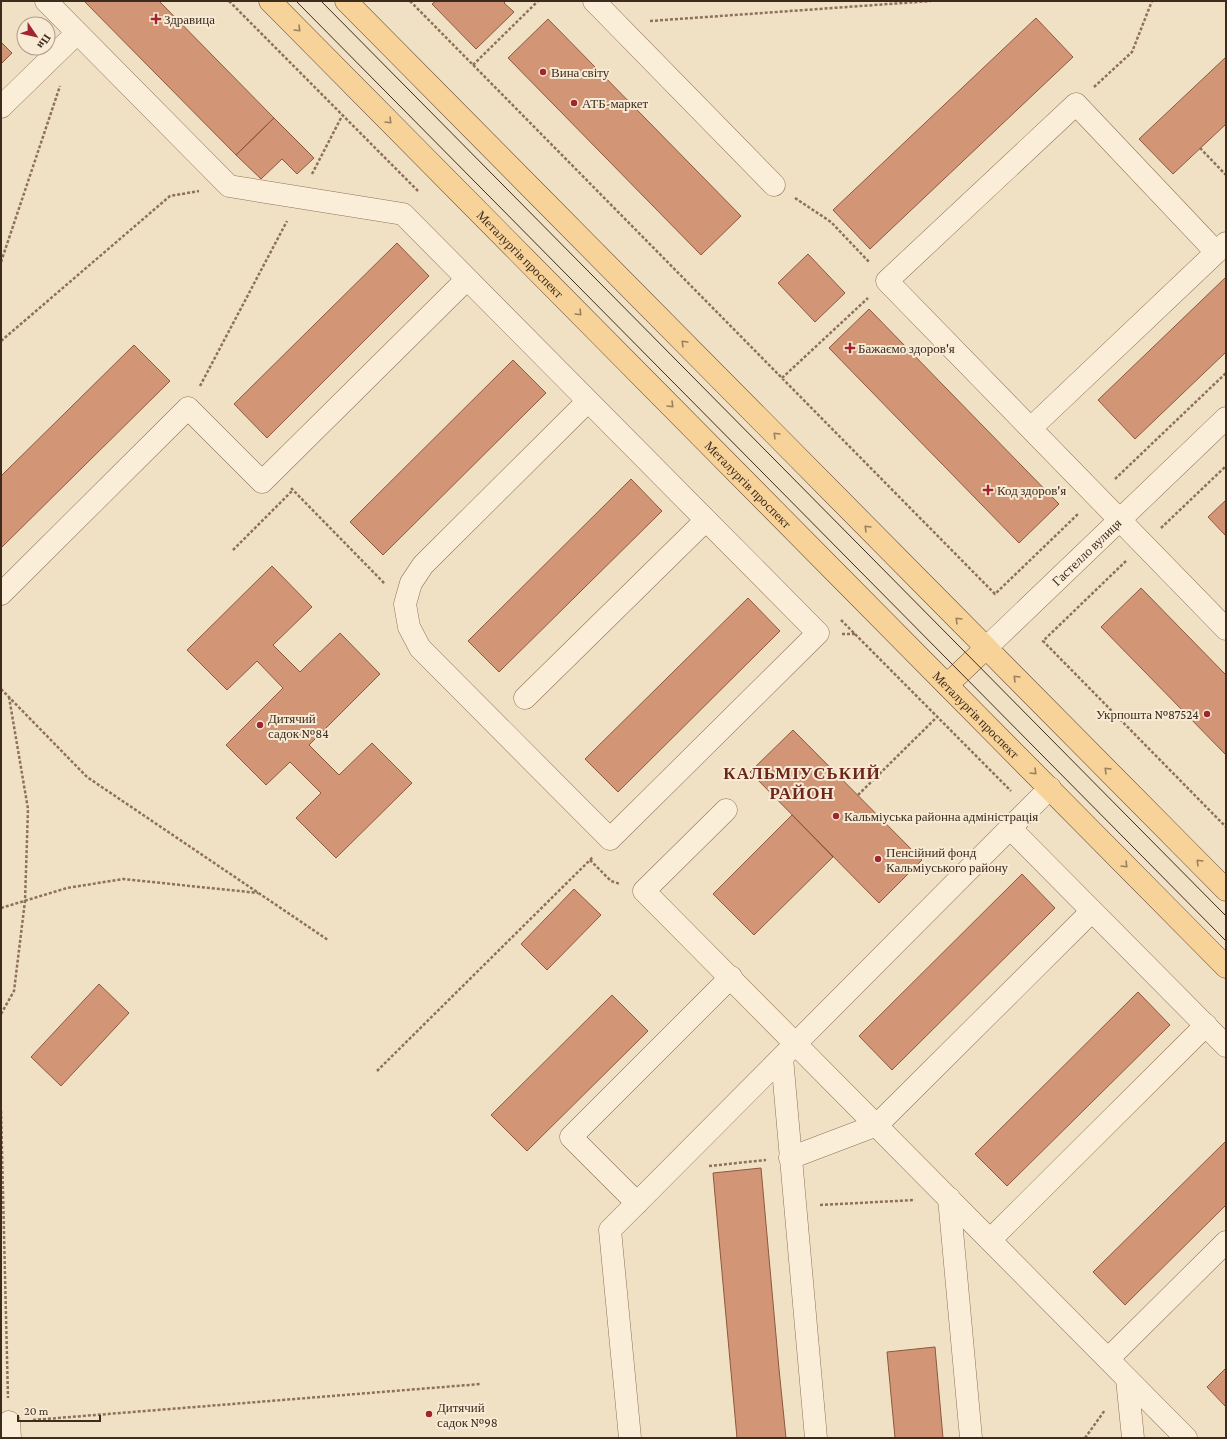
<svg xmlns="http://www.w3.org/2000/svg" width="1227" height="1439" font-family="'Crimson Pro',serif">
<style>
.building{fill:#d29677;stroke:#8f573d}
.lines{fill:none;stroke-linecap:round;stroke-linejoin:round}
.minor-casing{stroke:#8e7159;stroke-width:23}
.major-casing{stroke:#5b3f2d;stroke-width:23}
.path{stroke:#8e7159;stroke-width:2.5;stroke-dasharray:3 2;stroke-linecap:butt}
.minor{stroke:#fbeed8;stroke-width:22}
.major{stroke:#f7d39a;stroke-width:22}
.tram{stroke:#3d2b1e;stroke-width:1}
.oneway{stroke:#9a7f5c}
.poi-dot{fill:#a1242e;stroke:#f8ebd5;stroke-width:1.5}
.labels{text-anchor:middle;stroke-width:4;stroke-linejoin:round;paint-order:stroke}
.poi-label{font-size:13px;fill:#3d2b1e;stroke:#f8ebd5;text-anchor:start}
.street-label{font-size:13px;fill:#3d2b1e;stroke:#f8ebd5}
.district-label{font-size:17px;font-weight:bold;letter-spacing:1px;fill:#6c251a;stroke:#f8ebd5}
</style>
<rect width="100%" height="100%" fill="#f1e1c4"/>
<!-- building -->
<path class="building" d="M84 1H159L274 118 236 155Z
M436 1H506L504 3 514 12 476 49 432 4Z
M1036 18 1073 57 870 249 833 210Z
M548 19 741 216 701 255 508 58Z
M1 42 12 53 1 64Z
M1226 57V124L1173 174 1139 139Z
M274 118 314 158 297 174 282 159 261 179 236 155Z
M397 243 429 276 267 438 234 404Z
M808 254 845 293 815 322 778 283Z
M1226 277V352L1135 439 1098 400Z
M869 309 1059 504 1019 543 829 348Z
M134 345 170 381 1 548V476Z
M513 360 546 393 383 555 350 522Z
M631 479 662 511 499 672 468 641Z
M1226 500V536L1208 517Z
M272 566 312 607 273 645 300 672 340 633 380 674 309 745 339 775 372 743 412 783 336 858 296 818 321 793 290 762 266 785 226 745 283 688 257 661 227 690 187 650Z
M1141 588 1226 675V755L1101 627Z
M748 598 780 631 618 792 585 759Z
M793 730 922 860 879 903 750 772Z
M792 815 833 857 754 935 713 894Z
M1022 874 1055 908 892 1070 859 1036Z
M574 889 601 915 547 970 521 944Z
M99 984 129 1013 61 1086 31 1057Z
M1138 992 1170 1025 1007 1186 975 1154Z
M612 995 648 1031 527 1151 491 1115Z
M1226 1141V1205L1125 1305 1093 1272Z
M761 1168 779 1369 786 1438H737L713 1173Z
M935 1347 943 1438H895L887 1352Z
M1226 1368V1407L1207 1387Z"/>
<g class="lines">
<defs>
<g id="minor">
<path d="M46 1 229 186 403 214 818 633 610 839 420 648 409 627 405 604 411 583 423 565 588 401"/>
<path d="M594 1 774 185"/>
<path d="M1 107 77 33"/>
<path d="M1216 252 1076 104 887 281 1226 629"/>
<path d="M1031 428 1226 243"/>
<path d="M1 594 188 408 262 482 467 279"/>
<path id="s1" d="M986 648 1226 418"/>
<path d="M525 698 706 520"/>
<path d="M726 810 644 891 1186 1438"/>
<path d="M1010 828 1226 1046"/>
<path d="M782 1058 816 1438"/>
<path d="M790 1158 877 1125 1092 911"/>
<path d="M949 1198 971 1438"/>
<path d="M637 1203 571 1137 731 977"/>
<path d="M990 1240 1206 1025"/>
<path d="M1108 1359 1226 1242"/>
<path d="M1127 1379 1133 1438"/>
<path d="M9 1422 10 1438"/>
<path d="M630 1438 610 1230 1050 788"/>
</g>
<g id="major">
<path id="s2" d="M270 1 1226 967"/>
<path d="M346 1 1226 890"/>
<path d="M947 685 986 648"/>
</g>
</defs>
<!-- minor casing -->
<use href="#minor" class="minor-casing"/>
<!-- major casing -->
<use href="#major" class="major-casing"/>
<!-- path -->
<path class="path" d="M229 1 419 192
M410 1 995 594 1078 514
M650 21 931 1
M473 65 538 1
M1094 87 1132 52 1152 1
M1200 148 1226 175
M312 174 342 116
M795 198 831 222 870 263
M1 262 60 86
M1 341 170 196 199 191
M782 378 868 298
M200 386 287 221
M1115 479 1226 373
M291 488 385 584
M1161 528 1226 466
M233 550 293 490
M1126 561 1043 641 1226 827
M841 620 1011 791
M842 634H855
M1 689 87 777 328 940
M858 795 937 717
M590 860 611 881 620 884
M1 908 67 888 123 879 258 893
M1 1014 14 991 25 901 28 809 9 697
M377 1071 593 857
M1 1111 8 1398
M709 1166 766 1160
M820 1205 915 1200
M33 1420 481 1384
M1085 1438 1105 1410"/>
<!-- minor -->
<use href="#minor" class="minor"/>
<!-- major -->
<use href="#major" class="major"/>
<!-- tram -->
<path class="tram" d="M296 1 1226 941
M321 1 1226 916"/>
</g>
<!-- one-way arrows -->
<defs><path id="oneway-chevron" d="M-2-3.5L2.5 0L-2 3.5" fill="none" stroke-width="1.6" stroke-linecap="round" stroke-linejoin="round"/></defs>
<g class="oneway">
<use href="#oneway-chevron" transform="translate(298 29) rotate(45)"/>
<use href="#oneway-chevron" transform="translate(389 121) rotate(45)"/>
<use href="#oneway-chevron" transform="translate(579 313) rotate(45)"/>
<use href="#oneway-chevron" transform="translate(684 343) rotate(-135)"/>
<use href="#oneway-chevron" transform="translate(671 405) rotate(45)"/>
<use href="#oneway-chevron" transform="translate(776 435) rotate(-135)"/>
<use href="#oneway-chevron" transform="translate(867 528) rotate(-135)"/>
<use href="#oneway-chevron" transform="translate(958 620) rotate(-135)"/>
<use href="#oneway-chevron" transform="translate(1016 678) rotate(-135)"/>
<use href="#oneway-chevron" transform="translate(1107 770) rotate(-135)"/>
<use href="#oneway-chevron" transform="translate(1034 772) rotate(45)"/>
<use href="#oneway-chevron" transform="translate(1199 862) rotate(-135)"/>
<use href="#oneway-chevron" transform="translate(1125 865) rotate(45)"/>
</g>
<!-- markers -->
<g class="poi-dot">
<path d="M154 13h4v4h4v4h-4v4h-4v-4h-4v-4h4z"/>
<circle cx="543" cy="72" r="4"/>
<circle cx="574" cy="103" r="4"/>
<path d="M848 342h4v4h4v4h-4v4h-4v-4h-4v-4h4z"/>
<path d="M986 484h4v4h4v4h-4v4h-4v-4h-4v-4h4z"/>
<circle cx="1207" cy="714" r="4"/>
<circle cx="260" cy="725" r="4"/>
<circle cx="836" cy="816" r="4"/>
<circle cx="878" cy="859" r="4"/>
<circle cx="429" cy="1414" r="4"/>
</g>
<g class="labels">
<!-- poi labels -->
<g class="poi-label">
<text x="164" y="24">Здравица</text>
<text x="551" y="77">Вина світу</text>
<text x="582" y="108">АТБ-маркет</text>
<text x="858" y="353">Бажаємо здоров'я</text>
<text x="997" y="495">Код здоров'я</text>
<text x="1199" y="719" text-anchor="end">Укрпошта №87524</text>
<text x="268" y="723">Дитячий<tspan x="268" dy="15">садок №84</tspan></text>
<text x="844" y="821">Кальміуська районна адміністрація</text>
<text x="886" y="857">Пенсійний фонд<tspan x="886" dy="15">Кальміуського району</tspan></text>
<text x="437" y="1412">Дитячий<tspan x="437" dy="15">садок №98</tspan></text>
</g>
<!-- street labels -->
<g class="street-label">
<text dy="5" stroke="none"><textPath href="#s2" startOffset="356">Металургів проспект</textPath></text>
<text dy="5" stroke="none"><textPath href="#s2" startOffset="680">Металургів проспект</textPath></text>
<text dy="5" stroke="none"><textPath href="#s1" startOffset="139">Гастелло вулиця</textPath></text>
<text dy="5" stroke="none"><textPath href="#s2" startOffset="1004">Металургів проспект</textPath></text>
</g>
<!-- district labels -->
<g class="district-label">
<text x="802" y="779">КАЛЬМІУСЬКИЙ<tspan x="802" dy="20">РАЙОН</tspan></text>
</g>
</g>
<!-- border -->
<rect width="1227" height="1439" fill="none" stroke="#3d2b1e" stroke-width="4"/>
<!-- north arrow -->
<g transform="translate(36 36) rotate(124)"><circle r="19" fill="#f8ebd5" stroke="#ad9e8c"/>
<path d="M0-3L7 15L0 10L-7 15Z" fill="#a1242e"/>
<text y="-6" font-size="11" font-weight="bold" text-anchor="middle" fill="#3d2b1e">Пн</text>
</g>
<!-- scale -->
<path d="M18 1415v6h82v-6" fill="none" stroke="#3d2b1e" stroke-width="2"/>
<text x="24" y="1415" font-size="12" fill="#3d2b1e" stroke="#f8ebd5" stroke-width="3" paint-order="stroke">20 m</text>
</svg>
